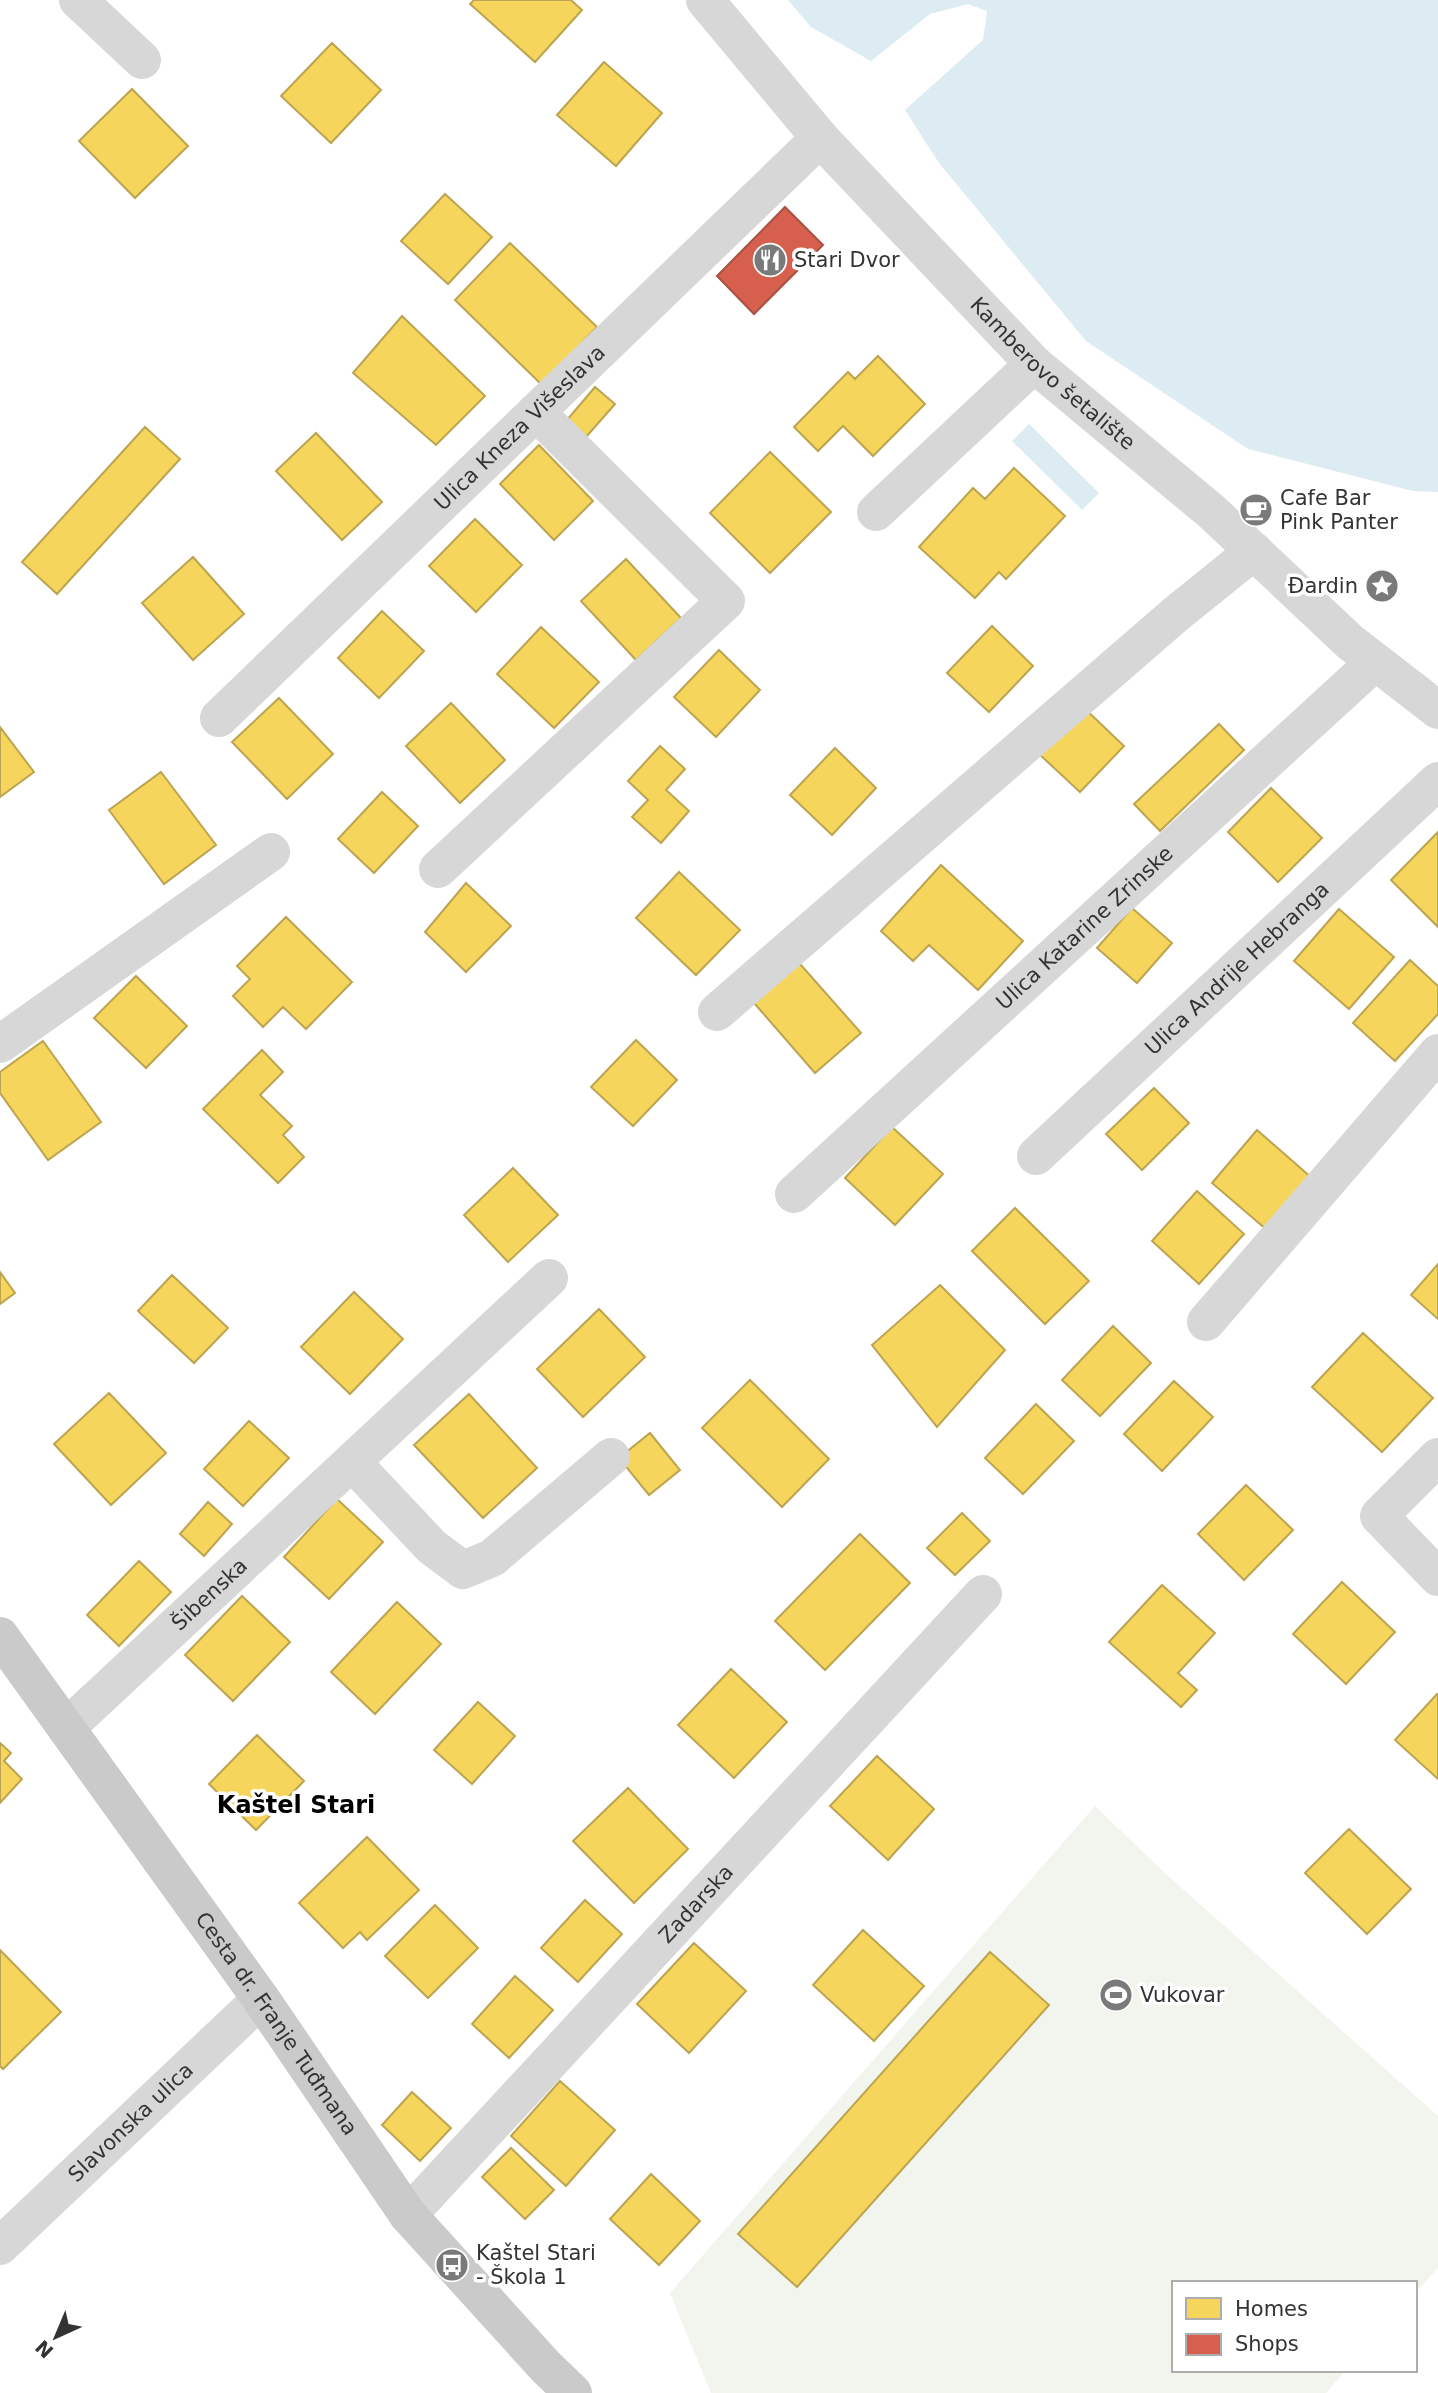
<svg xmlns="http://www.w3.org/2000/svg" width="1438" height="2393" font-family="'DejaVu Sans',sans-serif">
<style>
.green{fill:#f1f5ed}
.water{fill:#ddebf3}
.homes{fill:#f6d55c;stroke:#bca450;stroke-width:2}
.shops{fill:#d6604d;stroke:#a55245;stroke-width:2}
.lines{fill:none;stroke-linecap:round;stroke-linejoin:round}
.minor{stroke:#d7d7d7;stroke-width:38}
.major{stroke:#cacaca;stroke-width:38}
.labels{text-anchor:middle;stroke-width:7;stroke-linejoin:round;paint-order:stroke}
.poi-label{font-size:21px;fill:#333;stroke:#fff;text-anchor:start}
.street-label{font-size:21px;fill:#333;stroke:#fff}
.quarter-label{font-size:24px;font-weight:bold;fill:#000;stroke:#fff}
</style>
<rect width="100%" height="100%" fill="#fff"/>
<!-- green -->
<path class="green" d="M1095 1806 1166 1874 1438 2116V2268L1415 2293V2283H1174V2370H1346L1326 2393H711L670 2293Z"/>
<!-- water -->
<path class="water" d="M788 0H1438V492L1413 491 1248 449 1086 341 939 163 905 110 983 40 987 11 968 4 930 14 871 61 811 27Z
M1029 424 1099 493 1082 510 1012 441Z"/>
<!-- homes -->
<path class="homes" d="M474 0H571L582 10 535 62 470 4Z
M332 43 381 90 331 143 281 96Z
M604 62 662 113 616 166 557 115Z
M132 89 188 146 135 198 79 141Z
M445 194 492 237 448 284 401 241Z
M510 243 597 327 542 385 455 300Z
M402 316 485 396 436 445 353 373Z
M878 356 925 404 873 456 843 426 818 451 794 427 848 372 855 379Z
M595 387 615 404 586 437 567 420Z
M145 427 180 459 57 594 22 562Z
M316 433 382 502 342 540 276 471Z
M539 445 593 501 554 540 500 484Z
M770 452 831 512 770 573 710 513Z
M1014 468 1065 516 1006 579 999 572 975 598 919 547 973 488 985 499Z
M475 519 522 565 476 612 429 566Z
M193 557 244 614 193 660 142 603Z
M626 559 681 618 636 660 581 601Z
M382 611 424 651 379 698 338 658Z
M992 626 1033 666 989 712 947 673Z
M541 627 599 682 554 728 497 674Z
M719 650 760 690 716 737 674 697Z
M279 698 333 754 287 799 232 742Z
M451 703 505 760 460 803 406 746Z
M1082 706 1124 746 1080 792 1038 753Z
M1219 724 1244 750 1160 831 1134 804Z
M0 727 34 772 0 797Z
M660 746 685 769 666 790 689 811 661 843 632 817 648 800 628 781Z
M835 748 876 788 832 835 790 795Z
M161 772 216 845 164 884 109 810Z
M1271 788 1322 838 1278 882 1228 832Z
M382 792 418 826 374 873 338 839Z
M1438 832V927L1391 880Z
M941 865 1023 941 978 990 929 945 913 961 881 931Z
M679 872 740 930 696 975 636 918Z
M466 883 511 926 466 972 425 932Z
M1132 908 1172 943 1137 983 1097 948Z
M1339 909 1394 957 1349 1009 1294 961Z
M286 917 352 982 306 1029 283 1007 263 1027 233 996 250 979 237 966Z
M793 956 861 1033 815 1073 748 996Z
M1410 960 1438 986V1014L1395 1061 1353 1023Z
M136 976 187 1026 146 1068 94 1018Z
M636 1040 677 1080 633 1126 591 1087Z
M43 1041 101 1122 48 1160 0 1093V1072Z
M262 1050 283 1072 260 1095 292 1126 283 1135 304 1157 278 1183 203 1109Z
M1154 1088 1189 1123 1142 1170 1106 1134Z
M892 1127 943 1174 895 1225 845 1178Z
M1257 1130 1312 1178 1267 1230 1212 1183Z
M513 1168 558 1215 508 1262 464 1215Z
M1197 1191 1244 1234 1199 1284 1152 1241Z
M1015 1208 1089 1281 1045 1324 972 1251Z
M1438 1264V1319L1411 1295Z
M0 1272 15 1293 0 1304Z
M172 1275 228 1328 194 1363 138 1311Z
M940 1285 1005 1350 937 1427 872 1345Z
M354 1292 403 1339 350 1394 301 1347Z
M599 1309 645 1357 583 1417 537 1369Z
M1113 1326 1151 1363 1100 1416 1062 1380Z
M1363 1333 1433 1398 1382 1452 1312 1387Z
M750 1380 829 1459 782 1507 702 1428Z
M1174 1381 1213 1417 1162 1471 1124 1434Z
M109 1393 166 1453 111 1505 54 1444Z
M469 1394 537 1468 483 1518 414 1445Z
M1036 1404 1074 1441 1023 1494 985 1458Z
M249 1421 289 1458 243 1506 204 1469Z
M650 1433 680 1470 649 1495 619 1458Z
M1246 1485 1293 1530 1244 1580 1198 1534Z
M337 1499 383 1542 329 1599 284 1557Z
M208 1502 232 1524 204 1556 180 1534Z
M962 1513 990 1541 955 1575 927 1548Z
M860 1534 910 1583 825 1670 775 1621Z
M139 1561 171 1592 119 1646 87 1615Z
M1342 1582 1395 1632 1346 1684 1293 1634Z
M1162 1585 1215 1633 1178 1673 1197 1690 1181 1707 1109 1642Z
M242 1596 290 1642 233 1701 185 1655Z
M397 1602 441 1644 375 1714 331 1672Z
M731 1669 787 1722 734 1778 678 1725Z
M1437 1694 1438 1695V1779L1395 1740Z
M478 1702 515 1736 472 1784 434 1750Z
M257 1735 304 1781 256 1830 209 1784Z
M0 1743 11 1753 4 1761 22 1779 0 1803Z
M877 1756 934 1809 888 1860 830 1806Z
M628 1788 688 1849 634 1903 573 1841Z
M1349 1829 1411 1889 1367 1934 1305 1873Z
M367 1837 419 1890 367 1940 360 1932 343 1948 299 1903Z
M585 1900 622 1934 578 1982 541 1948Z
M435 1905 478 1948 428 1998 385 1956Z
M863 1930 924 1986 874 2041 813 1985Z
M694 1943 746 1991 689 2053 637 2004Z
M0 1950 61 2012 3 2069 0 2066Z
M990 1952 1049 2005 797 2287 738 2234Z
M515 1976 553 2010 509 2058 472 2024Z
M560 2081 615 2130 566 2186 511 2136Z
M412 2092 451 2128 420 2161 382 2125Z
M511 2148 554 2190 525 2219 482 2177Z
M651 2174 700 2221 659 2265 610 2219Z"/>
<!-- shops -->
<path class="shops" d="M785 207 823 245 754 314 717 276Z"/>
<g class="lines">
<!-- minor -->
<g class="minor">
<path d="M78 0 142 60"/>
<path id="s1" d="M705 0 820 138 1034 364 1212 512 1350 642 1438 710"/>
<path d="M876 512 1034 364"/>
<path id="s2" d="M219 718 820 138"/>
<path d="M438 869 726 601 536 412"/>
<path d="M717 1012 1176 614 1254 551"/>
<path d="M0 1044 271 852"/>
<path id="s3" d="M1036 1156 1438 781"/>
<path id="s4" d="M794 1194 1375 662"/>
<path d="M1206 1322 1438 1053"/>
<path d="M1438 1457 1379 1516 1438 1577"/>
<path d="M352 1462 432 1547 463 1570 492 1558 611 1457"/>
<path id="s5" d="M66 1728 549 1278"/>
<path id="s6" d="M408 2215 983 1594"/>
<path id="s7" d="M0 2246 261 1999"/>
</g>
<!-- major -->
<path class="major" id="s8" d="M0 1636 261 1999 408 2215 546 2367 573 2393"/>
</g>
<!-- icons -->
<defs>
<symbol id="restaurant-disc" viewBox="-11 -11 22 22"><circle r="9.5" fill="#7a7a7a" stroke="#fff"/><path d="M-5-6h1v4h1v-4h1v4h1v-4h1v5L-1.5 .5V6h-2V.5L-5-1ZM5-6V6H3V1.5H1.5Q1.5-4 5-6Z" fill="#fff"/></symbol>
<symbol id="cafe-disc" viewBox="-11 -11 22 22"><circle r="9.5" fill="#7a7a7a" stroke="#fff"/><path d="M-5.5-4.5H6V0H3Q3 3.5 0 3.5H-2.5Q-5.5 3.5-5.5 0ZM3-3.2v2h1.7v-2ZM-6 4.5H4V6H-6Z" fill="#fff"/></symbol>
<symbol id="sight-disc" viewBox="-11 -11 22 22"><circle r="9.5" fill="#7a7a7a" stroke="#fff"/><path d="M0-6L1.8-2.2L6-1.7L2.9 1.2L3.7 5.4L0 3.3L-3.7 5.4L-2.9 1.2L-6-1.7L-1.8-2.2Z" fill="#fff"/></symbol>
<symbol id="stadium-disc" viewBox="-11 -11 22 22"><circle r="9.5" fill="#7a7a7a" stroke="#fff"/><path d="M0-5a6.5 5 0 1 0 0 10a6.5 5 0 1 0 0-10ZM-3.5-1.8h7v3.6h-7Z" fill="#fff"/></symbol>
<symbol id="bus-disc" viewBox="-11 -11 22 22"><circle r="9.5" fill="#7a7a7a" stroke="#fff"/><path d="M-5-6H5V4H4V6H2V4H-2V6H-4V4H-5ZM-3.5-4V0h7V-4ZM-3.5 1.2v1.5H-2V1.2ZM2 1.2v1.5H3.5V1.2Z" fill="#fff"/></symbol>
</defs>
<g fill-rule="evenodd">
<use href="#restaurant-disc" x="751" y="241" width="38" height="38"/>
<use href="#cafe-disc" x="1237" y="491" width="38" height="38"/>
<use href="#sight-disc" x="1363" y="567" width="38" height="38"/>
<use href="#stadium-disc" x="1097" y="1976" width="38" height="38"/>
<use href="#bus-disc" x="433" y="2246" width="38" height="38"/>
</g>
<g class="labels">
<!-- poi labels -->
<g class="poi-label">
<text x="794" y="267">Stari Dvor</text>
<text x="1280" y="505">Cafe Bar<tspan x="1280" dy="24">Pink Panter</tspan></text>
<text x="1358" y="593" text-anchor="end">Đardin</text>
<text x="1140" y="2002">Vukovar</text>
<text x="476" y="2260">Kaštel Stari<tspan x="476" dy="24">- Škola 1</tspan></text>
</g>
<!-- street labels -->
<g class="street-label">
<text dy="7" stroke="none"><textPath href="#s1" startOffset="511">Kamberovo šetalište</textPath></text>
<text dy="7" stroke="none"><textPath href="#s2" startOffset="418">Ulica Kneza Višeslava</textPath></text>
<text dy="7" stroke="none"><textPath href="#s4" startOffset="394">Ulica Katarine Zrinske</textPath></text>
<text dy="7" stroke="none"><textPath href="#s3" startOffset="275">Ulica Andrije Hebranga</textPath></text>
<text dy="7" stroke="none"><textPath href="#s5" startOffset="196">Šibenska</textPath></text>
<text dy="7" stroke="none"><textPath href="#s6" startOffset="424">Zadarska</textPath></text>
<text dy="7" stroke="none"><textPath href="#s8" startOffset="476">Cesta dr. Franje Tuđmana</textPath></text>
<text dy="7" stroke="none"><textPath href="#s7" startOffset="180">Slavonska ulica</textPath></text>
</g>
<!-- quarter labels -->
<g class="quarter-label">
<text x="296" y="1813">Kaštel Stari</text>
</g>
</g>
<!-- legend -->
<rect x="1172" y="2281" width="245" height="91" fill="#ffffff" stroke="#adadad" stroke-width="2"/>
<rect x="1186" y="2298" width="35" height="21" fill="#f6d55c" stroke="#adadad" stroke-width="2"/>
<text x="1235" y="2316" font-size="21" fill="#333333">Homes</text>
<rect x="1186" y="2334" width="35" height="21" fill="#d6604d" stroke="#adadad" stroke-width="2"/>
<text x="1235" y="2351" font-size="21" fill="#333333">Shops</text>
<!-- north arrow -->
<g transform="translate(56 2337) rotate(224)" stroke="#ffffff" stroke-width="5" paint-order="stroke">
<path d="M0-5L12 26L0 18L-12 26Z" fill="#333333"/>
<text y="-10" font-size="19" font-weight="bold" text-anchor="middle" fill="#333333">N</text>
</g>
</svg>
